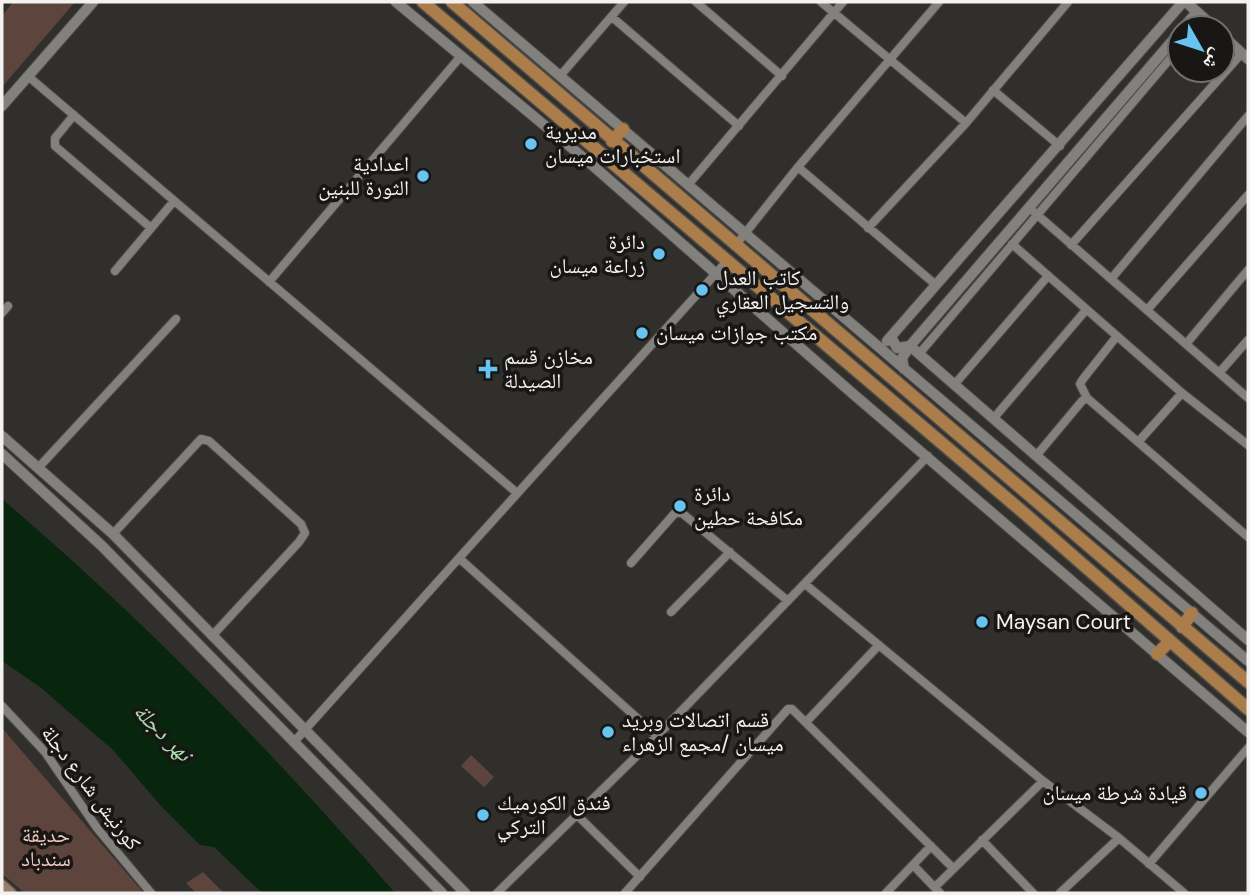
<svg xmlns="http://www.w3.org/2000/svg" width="1250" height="895" font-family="'DM Sans','Noto Naskh Arabic',sans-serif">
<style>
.green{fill:#5d443d}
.water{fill:#08250d}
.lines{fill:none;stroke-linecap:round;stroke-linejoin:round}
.minor-casing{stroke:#4d4c49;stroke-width:10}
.tertiary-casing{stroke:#4d4c49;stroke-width:12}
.secondary-casing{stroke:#4d4c49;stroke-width:13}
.primary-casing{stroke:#4d4c49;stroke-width:15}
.minor{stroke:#82817d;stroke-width:8}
.tertiary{stroke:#82817d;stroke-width:10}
.secondary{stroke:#967f64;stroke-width:10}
.primary{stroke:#aa7d4b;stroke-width:12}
.poi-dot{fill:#67c4f0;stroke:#181716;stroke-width:2.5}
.labels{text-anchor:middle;stroke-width:7;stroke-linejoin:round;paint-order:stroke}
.poi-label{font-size:21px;fill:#f3f2f0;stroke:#181716;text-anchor:start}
.street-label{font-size:21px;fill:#f3f2f0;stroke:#181716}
.park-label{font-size:21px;fill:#f6cabf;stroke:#181716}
.water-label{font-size:23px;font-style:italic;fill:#a7dbab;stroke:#181716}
</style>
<rect width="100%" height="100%" fill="#302f2c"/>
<!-- green -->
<path class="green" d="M13 2H75L2 87V16Z
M2 728 142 891 140 893H25L2 874Z
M471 755 494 777 484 787 461 766Z
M203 872 224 893H196L186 883Z"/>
<!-- water -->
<path class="water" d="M2 499C143 619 274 753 395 893H262L214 847 200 845 161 806 113 750 40 687 2 661Z"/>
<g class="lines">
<defs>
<path id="minor" d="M696 2 782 76
M821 2 966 123
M612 17 739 126
M1196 28 1204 18
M560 76 624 2
M29 77 517 493
M993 90 1060 146
M74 115 55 138V146L151 228
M798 167 936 285
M688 185 843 2
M1034 212 1248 398
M868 228 966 123 1068 2
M1012 244 1182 393 1248 445
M1071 245 1242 53
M735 246 798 167 939 2
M115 271 174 201
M1111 279 1248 116
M269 282 461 56
M1147 310 1248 195
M2 313 8 306
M1186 344 1248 270
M919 354 1180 47
M1219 373 1248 340
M954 385 1048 276
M1087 398 1080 384 1083 379 1117 336
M993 419 1086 310
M1139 441 1182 393
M1036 456 1082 401 1087 398 1248 537
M39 467 176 319
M113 534 201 439 209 441 301 524 305 533 299 542 212 636
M459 558 728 260
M631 563 675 513H682L788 601
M805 584 1043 781 1119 838 1184 893
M671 612 730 552
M2 706 45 752 97 828 151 893
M807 721 879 645
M294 742 459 558 657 736
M577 815 640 877
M982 840 1033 893
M1149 864 1248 748
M913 865 940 893
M935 887 1043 781
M497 893 657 736 928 456
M625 893 788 709H792L953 868
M886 893 931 846
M1060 893 1119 838"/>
<path id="tertiary" d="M396 2 591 164 852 393 1248 732
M473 2 1248 661
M1186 2 1215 28
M1183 28 1197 12
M1222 35 1248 59
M2 106 93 2
M891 337 897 348 910 346 1248 640
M887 341 1183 2
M904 369 902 358 910 346 1180 32
M2 436 113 534 465 893
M2 454 102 546 442 893"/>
<path id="secondary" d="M2 885 11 893"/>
<path id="primary" d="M423 2 1024 513 1248 709
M452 2 1248 682
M612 141 623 129
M1182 627 1192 613
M1157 654 1170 641"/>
</defs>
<!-- minor casing -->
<use href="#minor" class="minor-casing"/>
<!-- tertiary casing -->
<use href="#tertiary" class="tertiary-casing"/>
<!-- secondary casing -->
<use href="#secondary" class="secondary-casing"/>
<!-- primary casing -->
<use href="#primary" class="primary-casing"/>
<!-- minor -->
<use href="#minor" class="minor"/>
<!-- tertiary -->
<use href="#tertiary" class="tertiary"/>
<!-- secondary -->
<use href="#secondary" class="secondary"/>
<!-- primary -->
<use href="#primary" class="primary"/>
</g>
<!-- markers -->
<g class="poi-dot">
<circle cx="531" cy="144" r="7"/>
<circle cx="423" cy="176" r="7"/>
<circle cx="659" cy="254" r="7"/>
<circle cx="702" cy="290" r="7"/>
<circle cx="642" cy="333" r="7"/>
<path d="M484.5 358.5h7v7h7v7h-7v7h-7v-7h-7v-7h7z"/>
<circle cx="680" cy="506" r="7"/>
<circle cx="982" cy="622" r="7"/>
<circle cx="608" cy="732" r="7"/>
<circle cx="1201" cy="793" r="7"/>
<circle cx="483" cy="815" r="7"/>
</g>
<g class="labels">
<!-- poi labels -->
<g class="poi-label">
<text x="545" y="139">مديرية<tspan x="545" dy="24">استخبارات ميسان</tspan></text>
<text x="409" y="171" text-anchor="end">اعدادية<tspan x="409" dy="24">الثورة للبنين</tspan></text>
<text x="645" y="249" text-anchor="end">دائرة<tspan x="645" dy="24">زراعة ميسان</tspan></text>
<text x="716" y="285">كاتب العدل<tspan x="716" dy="24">والتسجيل العقاري</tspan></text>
<text x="656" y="340">مكتب جوازات ميسان</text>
<text x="504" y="364">مخازن قسم<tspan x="504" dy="24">الصيدلة</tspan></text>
<text x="694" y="501">دائرة<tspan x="694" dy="24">مكافحة حطين</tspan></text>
<text x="996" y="629">Maysan Court</text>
<text x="622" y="727">قسم اتصالات وبريد<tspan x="622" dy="24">ميسان /مجمع الزهراء</tspan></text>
<text x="1187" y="800" text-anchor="end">قيادة شرطة ميسان</text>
<text x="497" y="810">فندق الكورميك<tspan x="497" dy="24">التركي</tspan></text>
</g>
<!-- street labels -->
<g class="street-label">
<text transform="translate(91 788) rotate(53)" y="7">كورنيش شارع دجلة</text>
</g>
<!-- park labels -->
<g class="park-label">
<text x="46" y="842">حديقة<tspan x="46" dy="24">سندباد</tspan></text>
</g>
<!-- water labels -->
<g class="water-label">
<text transform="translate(163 732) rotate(45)" y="8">نهر دجلة</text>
</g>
</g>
<!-- border -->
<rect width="1250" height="895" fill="none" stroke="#f3f2f0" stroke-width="7"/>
<!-- north arrow -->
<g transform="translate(1201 49) rotate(129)"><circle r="33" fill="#181716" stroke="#706f6d" stroke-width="2"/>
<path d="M0-5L12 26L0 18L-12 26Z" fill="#67c4f0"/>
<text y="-10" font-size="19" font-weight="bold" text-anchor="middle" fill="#f3f2f0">ش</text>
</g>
</svg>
